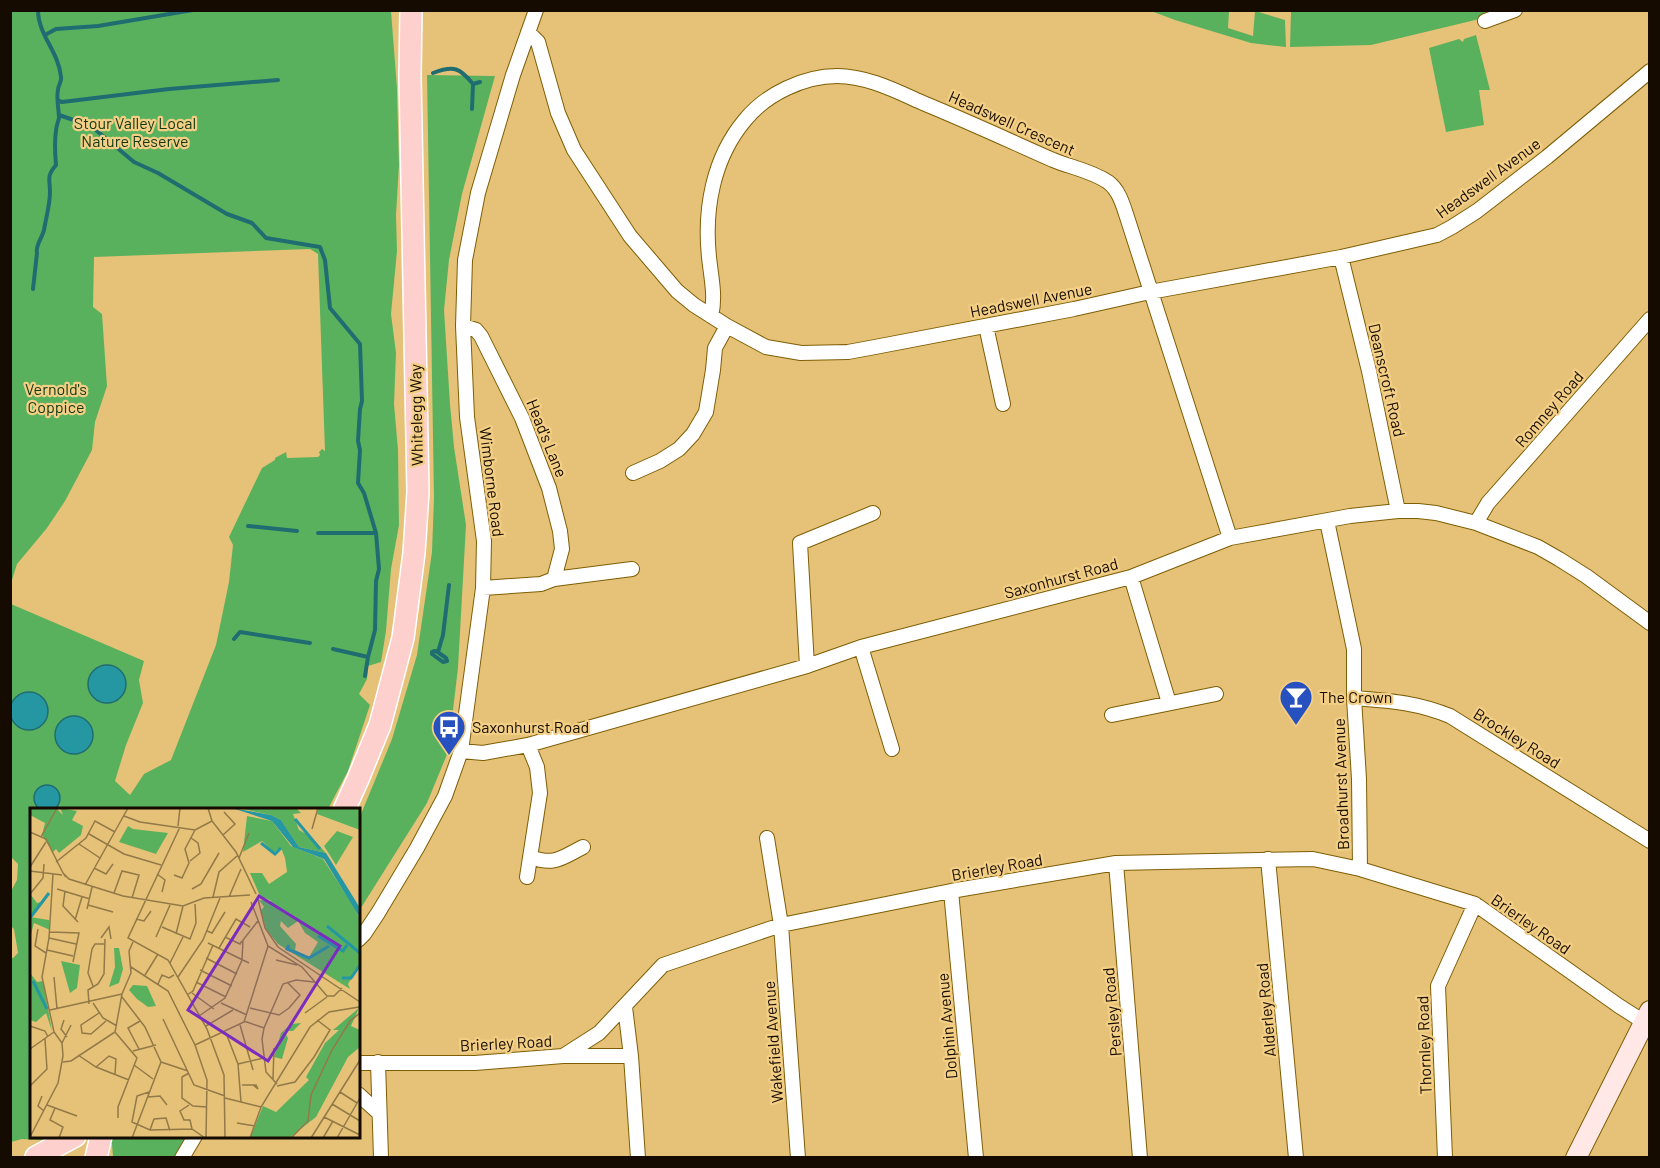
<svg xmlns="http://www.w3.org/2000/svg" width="1660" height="1168" font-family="Barlow,sans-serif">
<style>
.green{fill:#5ab15d}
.water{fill:#2497a2;stroke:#206d71;stroke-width:1.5}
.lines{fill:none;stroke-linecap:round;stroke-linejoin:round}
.stream{stroke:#206d71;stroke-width:4}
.street-casing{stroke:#7e5e05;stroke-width:16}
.secondary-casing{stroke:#7e5e05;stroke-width:22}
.primary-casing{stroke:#fff;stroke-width:24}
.street{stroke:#fff;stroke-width:14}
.secondary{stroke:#ffe8e6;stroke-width:20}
.primary{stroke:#fed0cd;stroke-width:21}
.labels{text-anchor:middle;stroke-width:4.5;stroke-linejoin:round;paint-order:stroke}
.park-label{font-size:16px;fill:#103712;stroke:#f3cf85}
.street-label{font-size:16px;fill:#150b00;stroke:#f3cf85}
.poi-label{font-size:16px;fill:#150b00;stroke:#f3cf85;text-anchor:start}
.inset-river{fill:none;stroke:#2497a2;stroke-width:3}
.inset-road{fill:none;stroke:#927948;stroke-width:1.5}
.view{fill:#7b2cbf;fill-opacity:0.15;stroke:#7b2cbf;stroke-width:3}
.inset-edge{fill:none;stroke:#150b00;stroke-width:3}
</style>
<rect width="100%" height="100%" fill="#e6c278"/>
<!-- green -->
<path class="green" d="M1517 10 1371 45 1290 47 1291 11Z
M11 11H391L397 88 399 165 396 215 397 251 391 314 396 353 394 404 398 450 399 525 391 569 386 631 381 662 368 666 367 679 359 694 370 705 348 771 328 809 32 810V1136L49 1137 41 1140 22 1139 11 1142 10 958H13L18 953 14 929 11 926 10 893 17 880 18 864 10 856 11 604 144 661 139 680 143 703 126 745 115 781 130 795 144 774 171 760 216 645 229 582 233 545 229 537 262 468 275 460V458L286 452 287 458 318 457 320 455 319 452 322 449 325 451 318 254 310 249 94 257 93 307 102 314 107 386 95 422 92 450 65 501 47 528 17 564 11 583Z
M1151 11H1229L1228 28 1253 36 1255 11 1285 20 1286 47 1251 43 1175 20Z
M1476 35 1490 90H1479L1484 125 1446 132 1429 48 1459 39 1463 42 1464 39Z
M427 75 495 76 462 194 449 260 444 310 450 404 454 447 466 525 458 668 448 752 427 803 359 911V819L392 739 417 655 432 552 434 498Z
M107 1137H190L179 1157H113L112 1144 106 1142Z"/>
<!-- water -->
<path class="water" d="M88 684a19 19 0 1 1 38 0a19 19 0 1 1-38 0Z
M10 711a19 19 0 1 1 38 0a19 19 0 1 1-38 0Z
M55 735a19 19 0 1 1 38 0a19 19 0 1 1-38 0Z
M34 798a13 13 0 1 1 26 0a13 13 0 1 1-26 0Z"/>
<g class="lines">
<!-- stream -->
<path class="stream" d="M45 35 56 29 98 26 193 10
M433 73C454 65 460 68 473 84L472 109
M473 84 480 82
M59 101 62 102 169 89 278 80
M59 115 91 126 134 162 158 173 227 214 252 223 266 238 320 247 325 260 330 308 360 344 362 401 360 409 358 441 360 450 358 483 364 493 376 533H318
M33 289 37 253C35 246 42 238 44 230 46 218 50 204 50 192 50 179 46 177 56 165 55 153 54 143 56 131 56 127 58 122 59 118 59 111 56 97 58 90 58 85 62 82 61 77 59 52 38 35 38 10
M248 526 297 531
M234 639 240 632 310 643
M333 649 368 657
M439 653 446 658 447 661 443 662 432 654V652L435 651 438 652 443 635 449 585
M365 676 368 657 375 630 376 581 379 569 376 533"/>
<defs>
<path id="street" d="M1485 21 1515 10
M528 32 538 42 558 113 574 150 630 236 677 291 694 305 727 326 766 347 801 353 848 352 875 347 1074 309 1150 292 1341 257 1437 235 1452 227 1477 211 1547 157 1650 71
M1341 257 1369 371 1398 511
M711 316C716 297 711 277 709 257 704 209 713 158 745 120 766 94 804 76 837 76 867 76 896 91 923 103 967 121 1010 141 1053 160 1070 167 1092 171 1108 182 1119 190 1123 205 1127 217L1230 538
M463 326 476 330 481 336 522 418 549 488 560 531 562 549 554 579
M986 326 1003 404
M633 473 660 461 679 449 693 434 706 412 713 370 715 348 727 326
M1327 521 1354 649V698L1359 779 1360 869
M1476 523 1488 503 1650 319
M1131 577 1169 703
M483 588 541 584 554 579 632 569
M861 647 892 749
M807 666 800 543 873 513
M1354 698C1390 701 1416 702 1450 716L1650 841
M1112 715 1216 694
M461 751 483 753 528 745 807 666 861 647 1131 577 1230 538 1350 516 1398 511H1418L1436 513 1476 523 1538 547 1559 559 1586 576 1650 623
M767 838 781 925 798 1158
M530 857C555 866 561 858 583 847
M1268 859 1296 1158
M1116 863 1140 1158
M527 877 540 793 537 767 528 745
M951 891 976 1158
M358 940 364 934 378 913 417 848 445 796 461 751 483 588 484 541 467 417 463 326 465 260 478 193 513 75 536 10
M625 1007 631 1056
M564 1056H631L638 1158
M378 1062 381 1158
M358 1063H475L563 1056 599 1033 663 965 781 925 951 891 1116 863 1313 859 1360 869 1475 904 1619 1006 1644 1022
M358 1094 379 1113
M182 1158 195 1136
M1445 1158 1438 986 1475 904"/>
<path id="secondary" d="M1576 1158 1650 1011"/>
<path id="primary" d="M344 810 358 779 380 725 403 638 414 553 418 492 410 75 411 10
M36 1157 75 1136
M96 1158 101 1136"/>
</defs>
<!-- street casing -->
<use href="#street" class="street-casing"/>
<!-- secondary casing -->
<use href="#secondary" class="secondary-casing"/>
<!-- primary casing -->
<use href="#primary" class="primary-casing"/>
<!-- street -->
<use href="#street" class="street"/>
<!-- secondary -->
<use href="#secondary" class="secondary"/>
<!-- primary -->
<use href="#primary" class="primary"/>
</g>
<!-- icons -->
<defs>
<symbol id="bar-pin" viewBox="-11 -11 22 30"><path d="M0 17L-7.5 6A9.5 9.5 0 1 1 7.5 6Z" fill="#2651bf" stroke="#f3cf85"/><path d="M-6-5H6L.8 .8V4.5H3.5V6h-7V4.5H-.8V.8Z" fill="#fff"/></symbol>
<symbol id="bus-pin" viewBox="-11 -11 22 30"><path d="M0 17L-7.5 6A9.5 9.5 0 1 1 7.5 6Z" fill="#2651bf" stroke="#f3cf85"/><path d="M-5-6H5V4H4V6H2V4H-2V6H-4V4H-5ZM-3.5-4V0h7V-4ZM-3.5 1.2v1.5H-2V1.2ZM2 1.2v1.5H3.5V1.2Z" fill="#fff"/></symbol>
</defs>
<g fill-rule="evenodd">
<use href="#bar-pin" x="1277" y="678" width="38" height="52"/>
<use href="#bus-pin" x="430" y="708" width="38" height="52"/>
</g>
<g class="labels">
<!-- park labels -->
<g class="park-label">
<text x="135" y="129">Stour Valley Local<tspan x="135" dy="18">Nature Reserve</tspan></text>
<text x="56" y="395">Vernold's<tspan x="56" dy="18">Coppice</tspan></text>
</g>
<!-- street labels -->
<g class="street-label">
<text transform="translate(1012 123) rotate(24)" y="6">Headswell Crescent</text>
<text transform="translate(1488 178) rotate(-36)" y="6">Headswell Avenue</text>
<text transform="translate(1031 300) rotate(-11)" y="6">Headswell Avenue</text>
<text transform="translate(1387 380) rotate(77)" y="6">Deanscroft Road</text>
<text transform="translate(1549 409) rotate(-49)" y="6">Romney Road</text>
<text transform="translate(416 415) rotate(-91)" y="6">Whitelegg Way</text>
<text transform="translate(547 438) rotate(68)" y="6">Head's Lane</text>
<text transform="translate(492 482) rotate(83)" y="6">Wimborne Road</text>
<text transform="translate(1061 578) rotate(-15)" y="6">Saxonhurst Road</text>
<text transform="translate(1517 738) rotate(32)" y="6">Brockley Road</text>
<text transform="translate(1341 784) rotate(-92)" y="6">Broadhurst Avenue</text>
<text transform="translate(997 867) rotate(-10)" y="6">Brierley Road</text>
<text transform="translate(1531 924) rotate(35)" y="6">Brierley Road</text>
<text transform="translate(1266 1010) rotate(-95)" y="6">Alderley Road</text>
<text transform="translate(1112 1012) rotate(-95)" y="6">Persley Road</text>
<text transform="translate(947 1026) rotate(-95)" y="6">Dolphin Avenue</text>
<text transform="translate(773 1042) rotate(-94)" y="6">Wakefield Avenue</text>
<text transform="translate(506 1043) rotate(-3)" y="6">Brierley Road</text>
<text transform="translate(1424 1045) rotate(-92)" y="6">Thornley Road</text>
</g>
<!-- poi labels -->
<g class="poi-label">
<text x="1319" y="703">The Crown</text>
<text x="472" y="733">Saxonhurst Road</text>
</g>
</g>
<!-- overview -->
<g transform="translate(30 808)">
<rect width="330" height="330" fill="#e6c278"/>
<path d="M0 0H26L33 7 30 0 47 3 42 12 53 18 51 27 29 45 26 41 23 44 12 27 15 15 0 7ZM208 0H266L271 5 263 6 269 22 280 28 296 45 269 39 251 12 241 7ZM289 0H330V22L287 6ZM217 8 242 13 261 38 293 51 322 96 330 111V157L318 176 320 181 248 136 236 121 231 102 234 99 229 92 242 93 230 88 220 65H232L239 76 257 64 255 50 251 40 244 44 232 33 213 44ZM251 113 258 120 268 113 275 125 288 134 279 149 265 142 266 136 250 118ZM98 18 103 21 138 25 126 46 89 34ZM307 23 323 29 306 57 294 38ZM1 87 7 95 15 93 0 109 19 112 20 122 4 115 0 130V88ZM84 140H89L93 161 89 175 79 179 85 159ZM31 153 50 157 47 180 40 185ZM0 165 7 174 13 173 22 223 16 205 6 214 0 212ZM103 177 117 178 126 198 118 199 107 191 99 182ZM329 200 321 218 330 222V239L318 249 286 309 259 330H220L233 298 246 304 279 272 276 269 295 235 309 222H303ZM271 215 263 223H254L258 230 252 251 244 249 251 225 261 216Z" fill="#5ab15d" fill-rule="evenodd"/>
<path d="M202 0 241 7 251 12 269 39 296 45 330 100V110L294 51 263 39 242 13Z" fill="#2497a2"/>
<path class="inset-river" d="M265 11 290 41M231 35 245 46 251 40M0 110 19 85M297 118 330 145M288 128 313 143 317 137M259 137 257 141 279 150 299 138M312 170H321L330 157M3 173 17 201"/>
<path class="inset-road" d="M178 0 182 13 206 44 226 86M94 8 110 14 165 22 182 13M148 18 150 0M150 19 98 130 138 152 177 221 194 267 195 330M282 21 288 0M0 24 16 31 33 65M59 26 94 46 131 57M193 27 205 16 194 4M11 29 27 0M49 36 70 50M209 50 219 25M160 53 170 45 168 35 161 30M26 54 56 30 65 13 85 24M0 59 16 34M64 60 76 66 83 56M0 63 32 67M127 66 135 72 132 84M144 67 152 70 159 55 155 41 165 22M36 69 33 65 39 71 93 88 153 98 174 90 220 87M55 77 98 0M27 81 60 91M162 81 171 76 189 45M35 83 33 98 48 114M84 85 92 63 109 67 102 90M0 86 13 70 14 56M183 89 189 64 207 48M199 89 211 61M228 91 235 120 248 139 330 194M221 94 238 138 272 159 297 188H304L312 180M58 97 83 104M57 101 62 79M106 111 114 113 121 103M45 112 52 89M132 119 160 131 166 115 165 96M8 121 5 138 16 145M177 123 182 125 195 104M20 124 49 125 43 154M146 126 153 98M126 129 140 97M195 129 210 136 212 133M19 130 46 136M71 130 79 119 81 131M178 135 219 155M189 140 206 111 220 119M17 142 43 148M176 150 207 166M246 152 267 157M140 155 153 129M101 159 138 183 165 237 177 272 176 330M170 162 202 178M115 167 128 146M24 169 27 201M148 169 173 132 190 90M166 174 196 189M128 176 132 167 139 170 144 167M63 178 58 165 62 141 65 136H74M162 185 184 201M157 187 163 183 183 137M92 189 115 219 131 254 102 330M63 195 73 210 87 218M191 195 217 207M59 196 58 182 68 176 74 166 75 131M220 200 249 207 259 200 270 187 257 174M20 202 92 186M69 205 51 217 52 225 61 226 76 213M275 205 297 189M169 208 195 190 212 152 213 132 228 113M133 211 164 277 195 288M34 212 31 221 37 229M214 213 234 220M210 217 223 262M0 218 15 223 18 229M176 218 203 202M85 224 107 250 88 299V310M196 225 208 256 211 294M32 235 41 217M165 237 214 214 238 138M0 241 24 224M109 241 98 220 110 213M103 243 126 237M48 247 66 259 99 272M33 254 41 253 85 224 92 186 101 165 99 143 103 134M131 254 158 263M208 256 234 250M104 257 123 271M66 259 79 248 86 251 85 266M159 265 152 269V290L163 298 177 299M243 271 244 240M247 276 236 264 232 231 234 220 253 176 266 172 284 174M212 277H226L228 281 223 277M0 278 17 261 15 231M247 278 265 274 284 249 300 222 287 212M119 284 107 288 102 314 120 322 162 321 175 330M310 284 327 295M12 288 8 298 14 303M118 289 130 288 137 297M195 290 231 299M302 296 330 313M17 297 47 308M159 297 150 303 154 312H160L162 321M25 300 20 312 33 319 29 330M294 309 330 327M207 315 225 318M120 322 124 311 136 310 140 323M0 329 28 275 33 248 32 235 24 224 12 169 19 130 23 66M220 330 231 299 280 219 299 204 329 199M261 330 278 313 281 287 302 242 320 213 330 205M281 330 330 252M293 330 303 313M307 330 330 290"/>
<path class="view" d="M229 88 310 138 238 253 158 202Z"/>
<rect width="330" height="330" class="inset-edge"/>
</g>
<!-- border -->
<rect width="1660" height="1168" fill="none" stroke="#150b00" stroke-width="24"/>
</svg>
